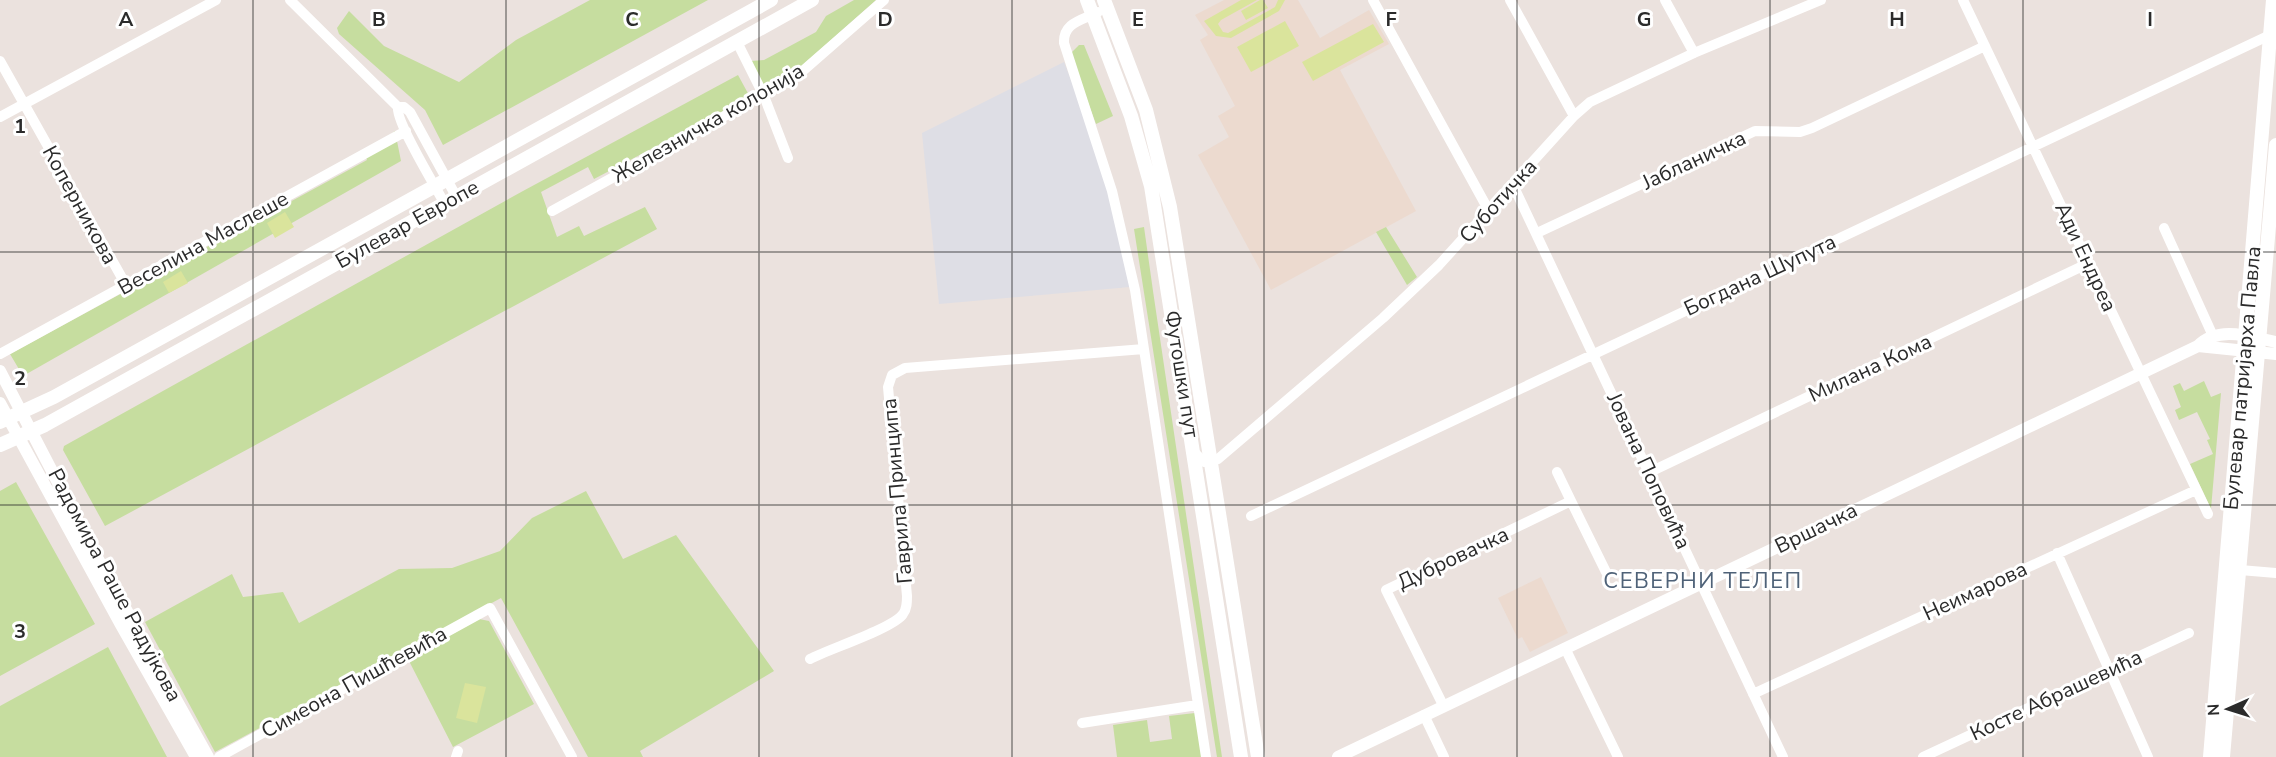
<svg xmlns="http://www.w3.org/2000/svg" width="2276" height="757" font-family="'Nunito Sans',sans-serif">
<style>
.industrial{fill:#dedee5}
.education{fill:#ecdacf}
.green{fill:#c6dd9f}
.pitch{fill:#dae49c}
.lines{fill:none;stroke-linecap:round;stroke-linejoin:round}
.minor{stroke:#fff;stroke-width:10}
.tertiary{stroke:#fff;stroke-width:12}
.secondary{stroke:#fff;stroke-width:14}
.grid{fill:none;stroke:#2b2b2b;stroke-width:1.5;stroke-opacity:0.55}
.labels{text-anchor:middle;stroke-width:6;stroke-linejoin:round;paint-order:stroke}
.street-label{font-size:21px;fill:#2b2b2b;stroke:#fff}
.neighbourhood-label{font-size:22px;letter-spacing:1.5px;fill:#4f6278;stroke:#fff}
.grid-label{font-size:20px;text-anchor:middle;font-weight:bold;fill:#2b2b2b;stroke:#fff;stroke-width:6;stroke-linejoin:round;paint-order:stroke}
</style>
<rect width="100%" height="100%" fill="#ebe2de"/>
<!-- industrial -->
<path class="industrial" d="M1064 62 1086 118 1108 191 1130 287 939 304 922 133Z"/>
<!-- education -->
<path class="education" d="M1224 0H1298L1320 38 1369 10 1389 44 1340 70 1416 211 1271 290 1198 155 1229 137 1218 116 1235 106 1200 40 1208 35 1195 15Z
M1541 577 1568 633 1530 652 1522 637 1518 639 1498 598Z"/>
<!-- green -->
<path class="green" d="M590 0H708L443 145 425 110 339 34 337 28 349 11 384 46 459 82 516 40Z
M854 0H876L794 73 765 90 751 61 764 60 816 32 826 16Z
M1079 45H1084L1113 116 1096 124 1070 54Z
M738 75 750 97 594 179 588 167 541 192 557 237 579 226 584 236 645 207 657 229 105 526 63 450 64 446 523 191Z
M395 131 401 161 23 376 10 354 367 160 365 155Z
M1144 227 1153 291 1222 757H1217L1134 229Z
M1386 227 1417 277 1407 285 1376 232Z
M2204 381 2211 397 2221 393 2211 509 2190 464 2213 454 2207 440 2210 439 2197 412 2179 420 2175 410 2181 407 2173 386 2180 383 2184 391Z
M16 482 95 624 0 676V491Z
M586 491 623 559 676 535 774 671 640 751 643 757H588L501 598 215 752 145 622 232 574 243 597 283 592 299 623 399 569 452 568 500 551 532 518Z
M479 619 489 621 534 704 453 747 408 659Z
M108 647 167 757H0V706Z
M1195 713 1202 757H1117L1113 725 1147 720 1150 742 1172 739 1169 716Z"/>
<!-- pitch -->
<path class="pitch" d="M1241 0H1257L1221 20 1218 24 1223 32 1228 33 1275 7 1278 0H1285L1279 11 1231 38 1216 36 1204 21Z
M1260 0H1263L1268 8 1246 20 1241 11Z
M1285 21 1299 46 1251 72 1237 47Z
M1373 24 1384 42 1313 81 1302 62Z
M285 212 294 227 275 238 267 223Z
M181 271 188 283 169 293 163 282Z
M465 683 486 687 477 723 456 718Z"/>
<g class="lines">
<!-- minor -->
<path class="minor" d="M290 0 398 107H404L410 112 457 198
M1373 0 1489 211
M1510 0 1574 116
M1665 0 1694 53
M1963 0 2208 514
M1098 12C1083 20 1063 22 1064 43L1112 191 1135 290 1206 757
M737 42 764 96 788 158
M0 61 126 285
M398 107C395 120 436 188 445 204
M0 117 216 0
M1513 185 1783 757
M552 211 797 76 884 0
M2164 228 2213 336
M1537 233 1755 131 1800 132 1812 128 1985 46
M0 354 406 131
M1195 453 1204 462 1218 459 1383 318 1439 265 1574 116 1590 102 1694 53 1821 0
M1557 472 1571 501
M1650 472 2089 263
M1251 516 2270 35
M2057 553 2148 757
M2240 570 2276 573
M1565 648 1618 757
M810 659C829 649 894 628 903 614 907 609 907 602 907 596L888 387 892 375 905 368 1144 349
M1753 694 2196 490
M1443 705 1386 590 1571 501 1606 572
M1424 715 1444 757
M1082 723 1197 705
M219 757 490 608 572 757
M456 757 458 751
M1923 757 2189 633"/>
<!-- tertiary -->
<path class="tertiary" d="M2198 346 2276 354
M0 371 94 552 208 757
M0 403 121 625 196 757
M1338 757 2198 346C2218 325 2251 337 2276 342"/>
<!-- secondary -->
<path class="secondary" d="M1087 0 1131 116 1151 186 1241 757
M1104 0 1146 110 1170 207 1258 757
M0 422 54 397 771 0
M0 445 45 425 812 0
M2210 757 2273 0
M2223 757 2276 145"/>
</g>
<!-- grid -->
<path class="grid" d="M253 0V757M506 0V757M759 0V757M1012 0V757M1264 0V757M1517 0V757M1770 0V757M2023 0V757M0 252H2276M0 505H2276"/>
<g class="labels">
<!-- street labels -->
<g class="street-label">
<text transform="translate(708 123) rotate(-30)" y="7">Железничка колонија</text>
<text transform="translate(1694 160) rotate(-25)" y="7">Јабланичка</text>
<text transform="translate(1498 201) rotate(-48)" y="7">Суботичка</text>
<text transform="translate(80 205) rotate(61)" y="7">Коперникова</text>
<text transform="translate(407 224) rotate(-29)" y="7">Булевар Европе</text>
<text transform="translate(203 243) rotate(-29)" y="7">Веселина Маслеше</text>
<text transform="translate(2086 257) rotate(65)" y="7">Ади Ендреа</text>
<text transform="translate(1760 275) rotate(-25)" y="7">Богдана Шупута</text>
<text transform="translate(1870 368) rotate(-25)" y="7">Милана Кома</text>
<text transform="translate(1182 374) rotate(81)" y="7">Футошки пут</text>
<text transform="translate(2242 378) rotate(-85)" y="7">Булевар патријарха Павла</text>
<text transform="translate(1649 471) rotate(65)" y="7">Јована Поповића</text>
<text transform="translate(897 491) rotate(-95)" y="7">Гаврила Принципа</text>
<text transform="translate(1816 528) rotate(-26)" y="7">Вршачка</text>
<text transform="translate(1453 558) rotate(-25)" y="7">Дубровачка</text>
<text transform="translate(115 585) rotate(62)" y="7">Радомира Раше Радујкова</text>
<text transform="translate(1975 591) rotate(-25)" y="7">Неимарова</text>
<text transform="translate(354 682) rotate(-29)" y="7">Симеона Пишћевића</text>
<text transform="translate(2056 695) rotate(-25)" y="7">Косте Абрашевића</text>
</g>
<!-- neighbourhood labels -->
<g class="neighbourhood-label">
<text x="1703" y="588">СЕВЕРНИ ТЕЛЕП</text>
</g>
</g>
<g class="grid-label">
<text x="126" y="26">A</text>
<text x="379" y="26">B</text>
<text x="632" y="26">C</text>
<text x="885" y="26">D</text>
<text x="1138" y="26">E</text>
<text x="1391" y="26">F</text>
<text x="1644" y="26">G</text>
<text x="1897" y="26">H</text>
<text x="2150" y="26">I</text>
<text x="20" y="133">1</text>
<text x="20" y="385">2</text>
<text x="20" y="638">3</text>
</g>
<!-- north arrow -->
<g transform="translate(2228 709) rotate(267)" stroke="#ffffff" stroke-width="4.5" paint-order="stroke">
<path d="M0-4.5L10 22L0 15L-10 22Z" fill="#2b2b2b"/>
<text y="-9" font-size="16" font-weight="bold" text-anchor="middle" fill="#2b2b2b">N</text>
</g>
</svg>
